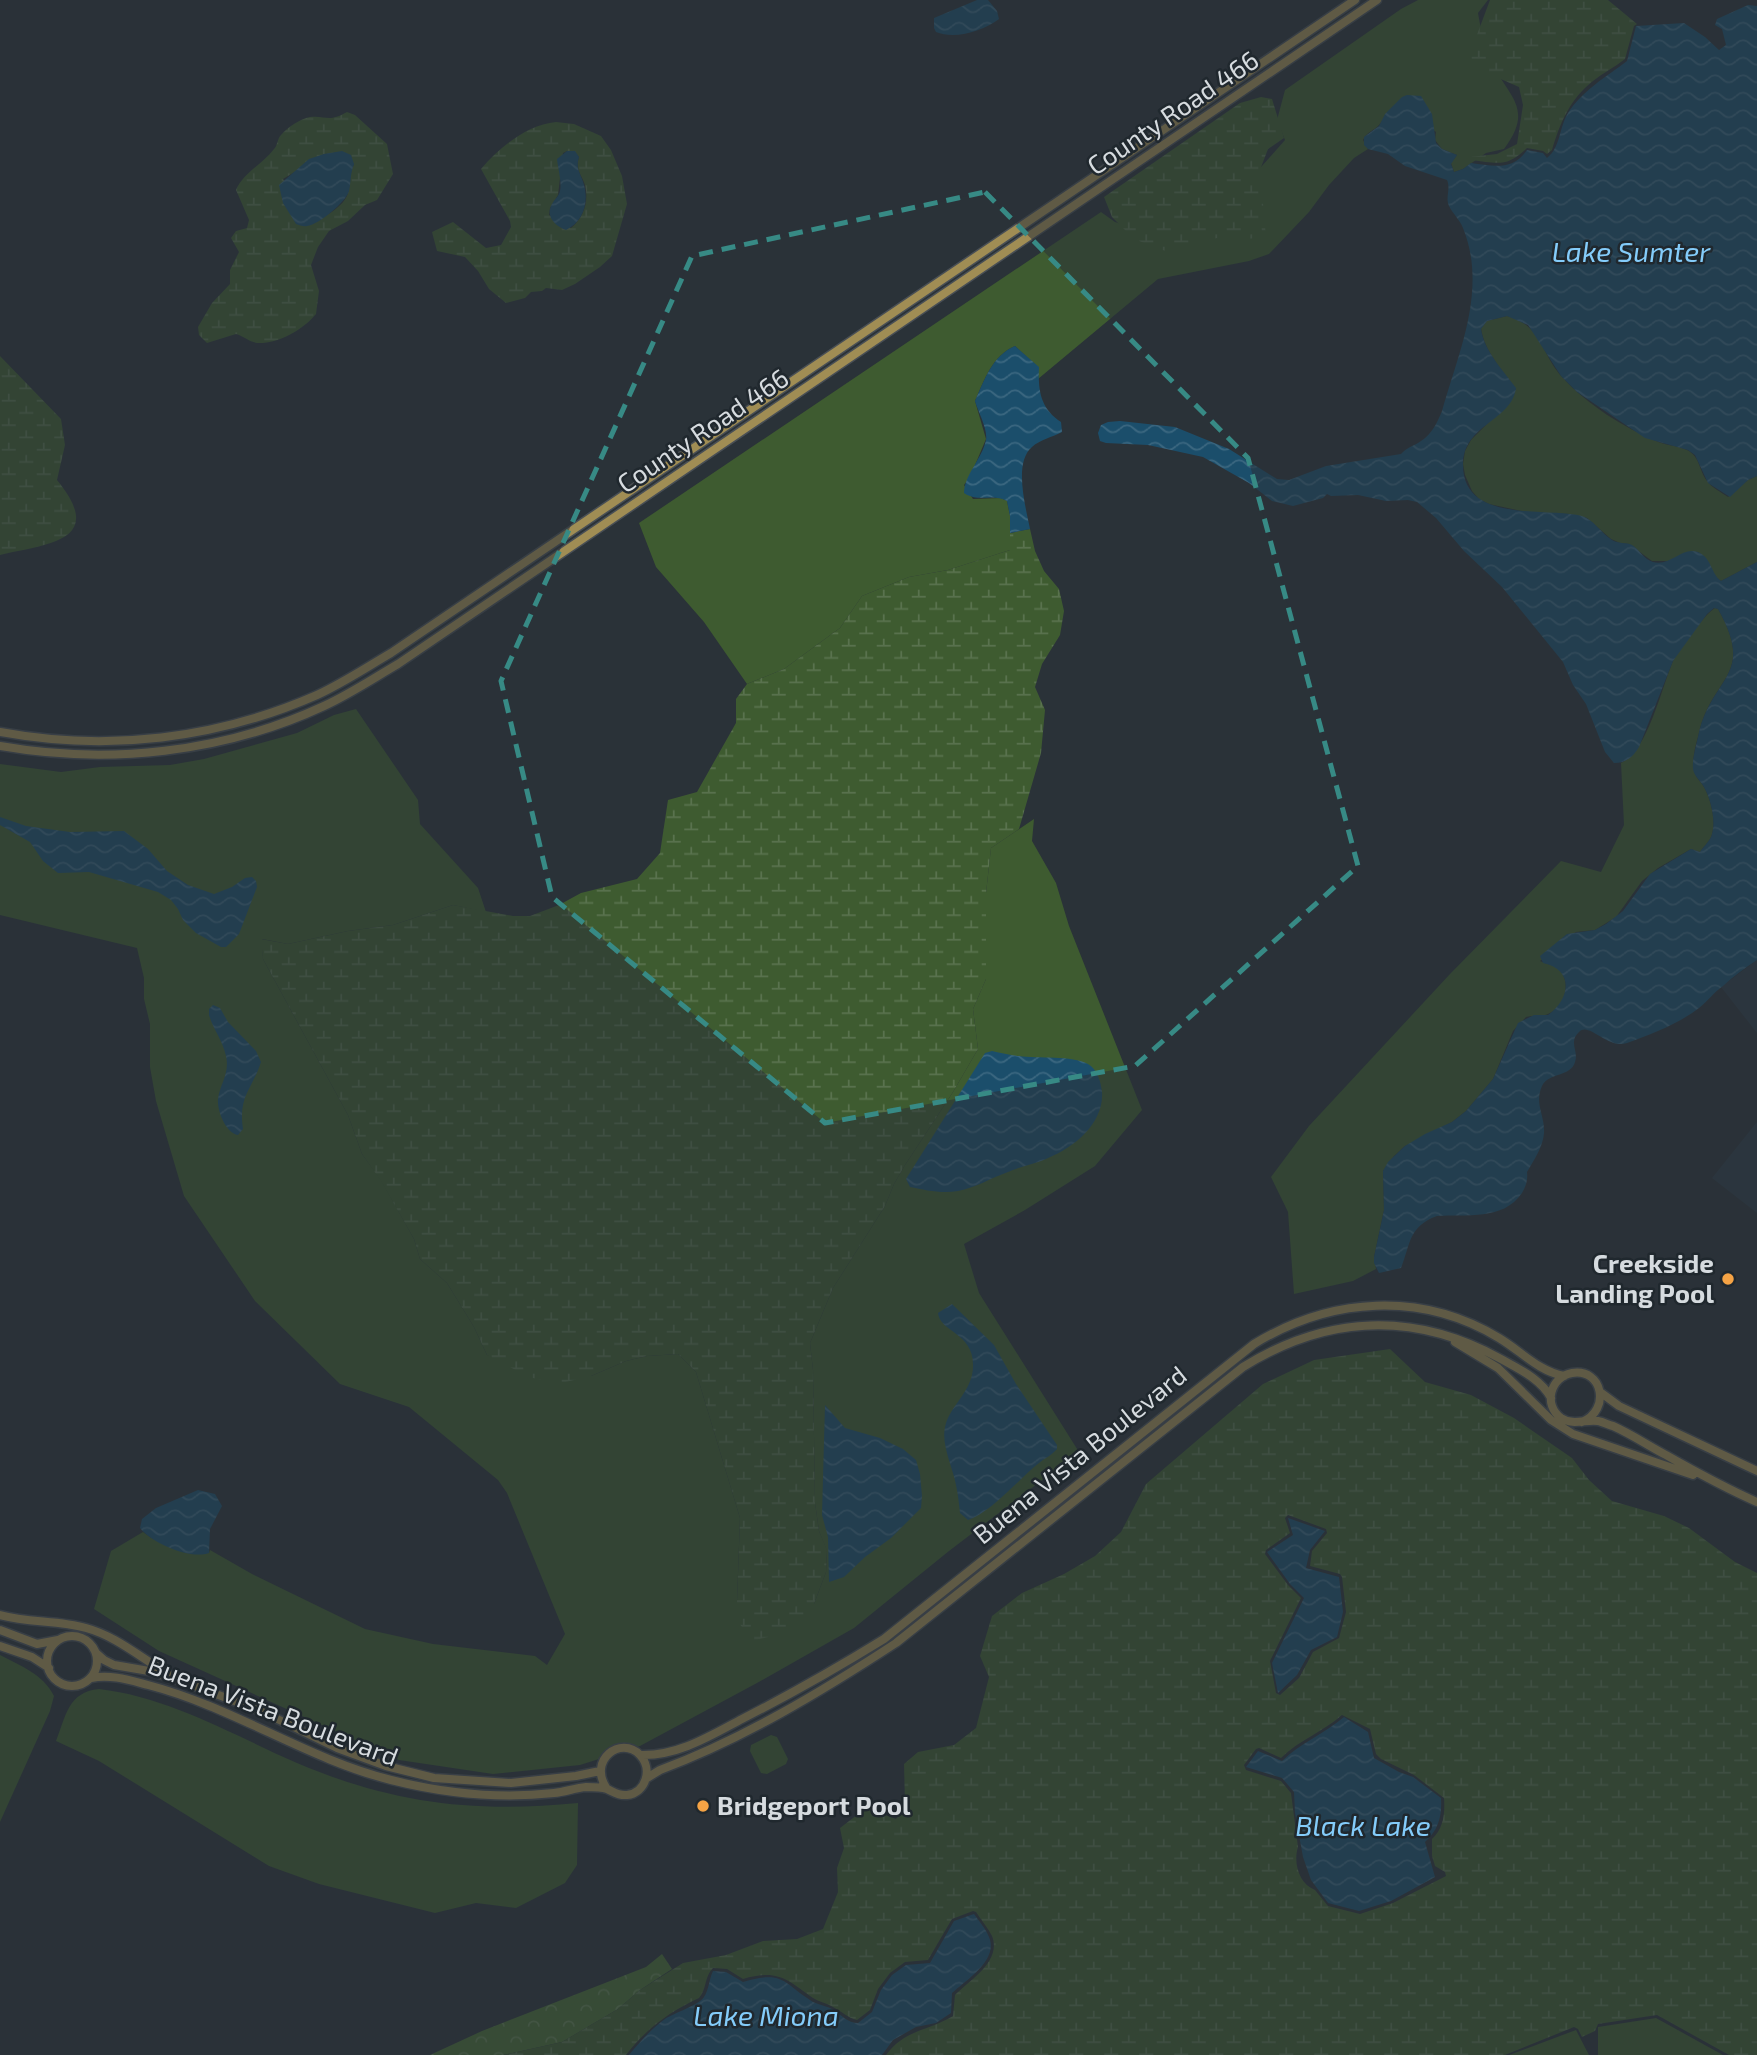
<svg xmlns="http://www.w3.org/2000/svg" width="1757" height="2055" font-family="'Exo 2',sans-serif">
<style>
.built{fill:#2e3b46}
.grass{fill:#3e5b30}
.forest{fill:url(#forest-crowns)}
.wetland{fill:url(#wetland-marsh);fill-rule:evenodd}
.water{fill:url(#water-waves)}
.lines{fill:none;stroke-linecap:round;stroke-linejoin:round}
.major-casing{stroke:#494f55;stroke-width:11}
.major{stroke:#a08d54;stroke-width:8}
.marked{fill:none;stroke:#378a85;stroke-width:5;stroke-dasharray:14 9;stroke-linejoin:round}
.poi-dot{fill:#f5a345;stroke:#20282e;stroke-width:2.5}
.labels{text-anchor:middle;stroke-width:5;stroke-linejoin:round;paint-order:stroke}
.street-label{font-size:26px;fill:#d6dbdf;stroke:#20282e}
.poi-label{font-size:26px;font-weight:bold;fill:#d6dbdf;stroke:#20282e;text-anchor:end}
.water-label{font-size:28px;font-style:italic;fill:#84ccfa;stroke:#20282e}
</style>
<defs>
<pattern id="forest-crowns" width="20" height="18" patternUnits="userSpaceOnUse" patternTransform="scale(1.75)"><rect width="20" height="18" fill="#476a34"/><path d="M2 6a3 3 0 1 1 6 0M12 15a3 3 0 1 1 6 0" fill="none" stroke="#617f51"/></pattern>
<pattern id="wetland-marsh" width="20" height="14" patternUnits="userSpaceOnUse" patternTransform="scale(1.75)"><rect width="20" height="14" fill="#3e5b30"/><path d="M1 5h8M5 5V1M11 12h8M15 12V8" fill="none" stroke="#59724e"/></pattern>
<pattern id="water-waves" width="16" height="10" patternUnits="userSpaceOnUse" patternTransform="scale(1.75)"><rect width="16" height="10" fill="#1b4e6b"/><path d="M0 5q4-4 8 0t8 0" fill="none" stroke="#3b6780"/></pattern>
</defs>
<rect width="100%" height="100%" fill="#2a3238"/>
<!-- built -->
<path class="built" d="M1757 960V1033L1721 987Z
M1757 1122V1213L1712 1178Z"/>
<!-- grass -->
<path class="grass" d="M1418 0H1488L1478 13C1481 30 1484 45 1491 61 1508 97 1535 108 1504 149L1486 153 1463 169 1454 172 1451 163 1457 155 1442 149 1435 140 1436 132 1398 103C1387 109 1385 120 1377 127 1371 132 1367 132 1363 140L1368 149 1354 158 1329 185 1309 212 1269 254 1249 261 1158 279 1038 379V367L1015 346C992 356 985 379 975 401L986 439 970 477 964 485 973 499 1001 498 1007 501 1010 516V550L948 570 909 577 862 596 840 628 784 669 747 684 704 622 656 567 639 523 1101 212 1115 222 1140 230 1261 167 1285 140 1277 120 1285 90 1401 9Z
M1507 316C1542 325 1541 355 1563 378 1588 405 1623 427 1656 441 1666 446 1677 445 1687 450 1700 456 1699 471 1707 481 1712 488 1721 492 1728 497L1748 480 1757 476V562L1721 581C1710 574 1711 560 1697 552L1668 561H1652L1629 544 1620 543 1611 539 1587 518 1569 514 1526 512 1489 504 1479 499 1472 491 1465 475 1463 464 1465 451 1471 440 1490 421 1516 389C1503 371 1484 351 1481 328L1487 321Z
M1715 608 1718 609C1757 678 1710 675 1698 737 1695 747 1691 764 1695 774 1697 779 1702 783 1704 787 1711 799 1716 821 1712 834 1711 840 1704 846 1700 852L1691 849 1658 868 1642 881 1616 917 1595 930 1576 932 1540 961C1545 964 1551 964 1556 967 1573 979 1566 1007 1548 1014 1541 1017 1533 1015 1526 1017L1513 1031 1493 1079 1466 1111 1452 1122 1405 1146 1394 1156 1383 1171 1384 1210 1374 1257 1376 1269 1353 1281 1294 1294 1288 1212 1271 1177 1309 1126 1450 974 1561 861 1601 872 1624 825 1621 763C1648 752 1662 685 1674 659 1679 649 1705 614 1715 608Z
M356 709 418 800 420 824 478 888 486 912 453 905 393 925 348 931 288 944 262 939 263 959 348 1115 362 1154 381 1180 414 1239 420 1259 447 1283 474 1327 487 1355 591 1376 626 1361 647 1356 678 1354 696 1372 740 1518 737 1602 814 1604 826 1572 827 1551 819 1531 815 1503 813 1370 810 1343 833 1288 885 1206 894 1184 905 1165 953 1092 978 1049 973 1009 986 979V893L991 848 1034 819 1032 841 1056 883 1069 926 1142 1110 1095 1166 1025 1210 964 1244 979 1293 1079 1452 949 1551 854 1628 757 1683 640 1746 580 1765 493 1774 399 1760 159 1651 94 1609 111 1551 143 1532C164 1548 184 1551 209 1553L210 1550 252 1574 365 1629 433 1644 535 1656 547 1665 565 1634 507 1493 498 1480 409 1407 340 1384 255 1301 184 1196 156 1101 150 1067V1024L144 999V978L137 948 0 915V764L61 772 100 767 170 765 204 759 297 733 334 715Z
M0 1655C21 1666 43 1674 54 1696L50 1711 0 1822Z
M99 1689C169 1697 233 1735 297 1763 394 1804 474 1813 578 1803L577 1865 565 1883 516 1908 476 1903 435 1913 319 1884 269 1866 99 1761 56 1741C66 1716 68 1692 99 1689Z
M771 1735 777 1737 788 1759 786 1764 767 1774 761 1773 750 1751 751 1745Z
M1656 2018 1723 2055H1598V2027Z
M1576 2030 1589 2055H1509Z"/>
<!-- forest -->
<path class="forest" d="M662 1954 672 1969 640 1990 618 2009 562 2042 503 2055H430L482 2031 646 1967Z"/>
<!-- wetland -->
<path class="wetland" d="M1490 0H1608L1637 24 1634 26 1625 59C1615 67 1603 73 1593 81 1570 99 1560 123 1552 150L1547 154 1543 151 1527 148C1506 168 1498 163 1471 160L1466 161 1470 157 1497 154 1517 144 1523 105 1519 87 1466 64Z
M1261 97 1272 99 1284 138 1268 149 1260 170 1266 237 1227 241 1217 238 1168 252 1134 239 1112 217 1104 197 1240 103Z
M347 112 355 115 387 144 393 174 377 200 365 205 348 221 329 231 318 247 311 265 319 291 316 314C303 330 278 344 257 343 250 342 243 336 236 334L207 343 199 335 198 327 212 303 230 284V270L239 252 231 238 236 231 247 228 249 220 236 190C243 173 263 164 274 149 278 145 277 139 281 135 288 127 300 119 310 117 326 115 328 123 347 112ZM338 153 354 164C349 174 351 183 348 193 344 207 325 216 313 224L283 179 324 154Z
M556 122 574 124 601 136 611 150 622 176 627 204 612 256 600 267 575 284 562 290 546 288 542 291 531 292 525 298 506 303 489 289 478 271 465 257 437 251 432 232 453 222 486 248 501 245 511 227 510 221 481 169C499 148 526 125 556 122ZM567 151H574L579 157C575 170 581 173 585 185 589 201 584 218 571 228L549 215 550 208 558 195 563 153Z
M0 356 61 419 65 445 57 480C108 542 46 544 0 555Z
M1030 529 1035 551 1044 571 1059 589 1064 611 1060 635 1042 664 1035 687 1045 710 1041 753 1019 829 991 848 986 893V979L973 1009 978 1049 953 1092 905 1165 894 1184 885 1206 833 1288 810 1343 813 1370 815 1503 819 1531 827 1550 826 1572 814 1604 788 1632 752 1641 739 1623 737 1602 740 1518 696 1372 678 1354 647 1356 626 1361 591 1376 557 1384 529 1377 487 1355 474 1327 447 1283 420 1259 414 1239 381 1181 362 1154 348 1115 263 959 261 939 288 944 348 931 393 925 453 905 513 916H530L559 905 581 893 637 879 660 853 668 800 697 792 736 723V699L747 684 784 669 840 628 862 596 909 577 948 570 1010 550V533Z
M1390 1349 1425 1382 1471 1395 1514 1418 1572 1458 1589 1480 1612 1501 1664 1516 1689 1528 1735 1562 1757 1573V2055H1729L1657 2015 1598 2024 1595 2031 1582 2037 1578 2029 1574 2027 1505 2055H886C904 2030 928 2031 953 2016L955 1995C970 1980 1002 1961 992 1936 988 1928 981 1920 976 1912L973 1911 952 1919 928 1960 905 1962 890 1973 878 1989 870 2010 857 2020C848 2018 841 2011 833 2007 827 2003 819 2002 813 1998 786 1979 778 1969 743 1979L727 1969 713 1968C704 1977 707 1989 699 1998 669 2012 646 2029 626 2055H503L562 2042 618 2009 640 1990 683 1963 726 1955 763 1941 797 1939 823 1929 838 1892 837 1868 844 1848 840 1828 866 1808 896 1819 905 1804 904 1764 918 1752 954 1745 976 1728 989 1677 980 1656 992 1616 1022 1593 1064 1574 1095 1556 1121 1532 1146 1484 1263 1384 1314 1360ZM1288 1515 1326 1529 1327 1533 1312 1551 1310 1566 1340 1574 1342 1577 1346 1612 1339 1638 1313 1652 1299 1678 1280 1695 1276 1693 1270 1661 1301 1598 1288 1585 1265 1554 1266 1550 1290 1533 1285 1518ZM1342 1715 1370 1729 1376 1754 1381 1759 1414 1775 1444 1798C1445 1812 1444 1828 1432 1839V1856L1435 1866 1445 1872 1446 1876 1393 1903 1360 1914 1328 1906 1315 1890C1299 1884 1293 1863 1298 1847L1291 1793 1281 1781 1246 1770 1244 1765 1256 1749 1259 1748 1281 1758C1299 1740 1323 1732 1342 1715Z"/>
<!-- water -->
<path class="water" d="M977 0H988L997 11 999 19C983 31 955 40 936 32L934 28V18Z
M1748 5 1757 6V476L1748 480 1730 497 1708 483 1695 455 1688 450 1645 438 1577 392 1561 376 1528 325 1507 316 1487 321 1481 329C1484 351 1503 370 1516 388 1512 421 1463 424 1463 465 1463 524 1547 507 1582 516 1593 519 1602 534 1612 540 1618 544 1626 542 1632 545 1640 550 1643 559 1653 562 1670 567 1682 546 1698 552 1712 558 1711 574 1721 581L1757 562V960C1745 968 1734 976 1723 986 1714 992 1708 1001 1699 1008 1678 1024 1652 1034 1627 1043 1608 1050 1589 1021 1579 1032 1568 1042 1579 1051 1575 1062 1571 1077 1549 1072 1542 1086 1534 1104 1545 1115 1544 1133 1543 1147 1534 1160 1527 1172 1528 1180 1526 1186 1522 1193 1503 1221 1466 1214 1437 1216 1408 1227 1411 1243 1401 1268L1379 1273 1374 1263V1257L1384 1210 1383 1171 1388 1162 1405 1146 1425 1134 1452 1122 1466 1111 1493 1079 1518 1023 1534 1015H1548C1570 999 1575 970 1543 963L1540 956 1567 934 1595 930 1606 924 1623 911 1650 874 1691 849 1700 852C1704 846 1711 840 1712 834 1716 821 1711 799 1704 787 1701 781 1694 776 1693 769 1692 760 1696 746 1698 737 1710 676 1757 678 1718 609L1714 608 1707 614 1673 661 1639 747C1633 757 1626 763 1614 763L1605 752 1586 704 1573 685 1563 662 1502 587 1464 551 1436 518 1417 502 1408 500 1386 501 1358 495 1331 496 1327 494 1323 498 1293 506 1272 501 1249 483 1203 457 1148 445 1106 443 1100 441 1098 433 1101 425 1108 422 1120 421 1175 427 1229 449 1277 479 1289 480 1326 466 1401 454C1407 447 1414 446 1421 441 1432 434 1437 423 1442 411 1458 353 1488 290 1463 228 1460 220 1453 214 1449 206 1445 197 1451 189 1447 180L1405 166 1388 154 1368 149 1364 145V137L1379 126 1385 114 1402 97 1407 95 1421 96 1432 114 1436 143 1442 149 1457 155 1451 164 1454 172 1463 169 1471 163C1493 166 1513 171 1527 150L1543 153 1547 158C1561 147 1559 127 1568 113 1583 90 1606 77 1627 61L1636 26 1684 23 1705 37 1719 50 1726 45 1722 29 1715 25 1717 19Z
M342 151 351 155 354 164C350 174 351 182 349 191 346 202 318 225 307 226 304 227 299 225 296 224L283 203 279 185 309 159 324 154Z
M567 151H575L579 157C575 170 581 173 584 185 589 203 583 222 566 230 555 226 545 216 552 204 554 200 557 198 559 194 563 185 558 169 557 159Z
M1015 346 1039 367C1038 390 1040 408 1061 422L1062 432C1053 437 1039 440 1032 447 1013 463 1026 508 1030 529L1010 533V516L1007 501C993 493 979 503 964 493 964 475 982 459 986 440 988 429 978 412 975 401 985 379 992 356 1015 346Z
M0 817 26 826 70 832 124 831 148 849 167 871 188 885 214 894 232 887 245 878 252 877 256 881 257 887 239 934 226 947H221L196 933 183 920 178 909 171 900 158 892 89 872 58 873 43 861 30 842 0 825Z
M213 1005 220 1008 228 1022 256 1051 261 1062C252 1090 238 1096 243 1129L238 1135C226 1133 217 1111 218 1099 220 1084 230 1073 226 1056 223 1041 213 1029 209 1015V1009Z
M992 1051C1001 1053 1010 1055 1019 1056 1038 1059 1072 1055 1088 1064 1097 1069 1101 1082 1102 1092 1104 1123 1075 1147 1048 1158 1036 1164 1021 1166 1008 1172 991 1178 975 1188 958 1191 942 1194 925 1190 910 1187L906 1179 985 1053Z
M952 1304 994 1345 1016 1384 1057 1445V1449C1052 1455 1045 1458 1039 1463 1020 1478 989 1514 968 1520L960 1513C959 1504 958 1494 956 1485 953 1468 941 1445 945 1427 950 1404 974 1391 973 1364 973 1333 940 1332 938 1313Z
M825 1405 845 1428 880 1438 903 1449 916 1460 920 1474 922 1496 921 1508 891 1538 865 1557 844 1577 829 1582 828 1537 822 1515Z
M198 1490 215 1494 222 1506 210 1529 209 1553C190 1560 152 1543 140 1528L142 1519 156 1508Z
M1288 1518 1325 1531 1310 1550 1306 1568 1339 1577 1343 1612 1337 1637 1311 1650 1297 1675 1278 1693 1272 1663 1304 1598 1290 1584 1267 1552 1293 1535Z
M1344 1717 1368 1732 1374 1758 1399 1772 1413 1777 1441 1798C1442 1816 1439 1829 1425 1842L1435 1877 1391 1901 1359 1911 1328 1903 1311 1880 1303 1857 1295 1813 1294 1792 1282 1778 1246 1767 1258 1751 1282 1761C1300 1743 1324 1734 1344 1717Z
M974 1914C979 1921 986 1929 989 1937 999 1960 966 1980 952 1993L951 2013 936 2023 916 2027 893 2040 882 2055H629C640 2042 651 2029 665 2019 674 2013 699 2005 704 1997 709 1990 709 1979 713 1971L726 1972 743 1982C785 1970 782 1983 813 2002 820 2005 827 2006 834 2010 841 2015 848 2023 858 2023L872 2012 881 1990 892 1975 906 1965 930 1963 954 1921Z"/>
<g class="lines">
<defs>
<path id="major" d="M0 732C108 752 217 739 317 695 343 683 367 667 391 653L1355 0
M0 746C108 765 223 753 324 706 350 694 374 678 398 664L1377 0
M1455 1342 1498 1368 1551 1420 1573 1434 1693 1475
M1600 1392 1619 1406 1757 1471
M1582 1422C1611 1410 1603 1368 1572 1373 1550 1377 1543 1405 1561 1418 1573 1426 1586 1419 1598 1421 1603 1422 1609 1425 1613 1426 1631 1434 1649 1446 1666 1455 1696 1472 1725 1488 1757 1502
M0 1615C28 1623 58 1620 86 1628 116 1636 141 1658 167 1673
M0 1630 37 1644 58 1640
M47 1661a25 25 0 1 1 50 0a25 25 0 1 1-50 0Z
M0 1646 32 1657 49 1668
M96 1653 104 1660 114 1665 149 1671 179 1680 263 1712 337 1748 386 1766 434 1778 511 1783 576 1776 600 1771
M91 1678C111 1674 129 1680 148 1685 233 1707 307 1759 391 1780 443 1793 501 1799 554 1793 565 1792 575 1788 586 1787 592 1787 601 1787 607 1789 614 1792 618 1796 627 1795 646 1793 653 1769 640 1755 621 1735 587 1760 607 1789
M641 1755C678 1756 710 1736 742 1719 791 1694 837 1668 884 1639L1254 1344C1331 1297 1421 1291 1499 1338 1521 1351 1538 1371 1564 1376
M647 1778 660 1770C743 1739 821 1692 896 1643L1243 1367C1327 1315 1414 1311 1501 1359 1519 1369 1541 1379 1551 1398"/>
</defs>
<!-- major casing -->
<use href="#major" class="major-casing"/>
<!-- major -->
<use href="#major" class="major"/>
</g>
<!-- marked area -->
<path d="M0 0H1757V2055H0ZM985 192 1248 458 1358 866 1135 1066 825 1123 552 897 501 681 692 256Z" fill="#2a3238" fill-opacity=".55" fill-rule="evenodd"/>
<path class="marked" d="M985 192 1248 458 1358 866 1135 1066 825 1123 552 897 501 681 692 256Z"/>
<!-- markers -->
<g class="poi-dot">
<circle cx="1728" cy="1279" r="7"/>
<circle cx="703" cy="1806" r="7"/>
</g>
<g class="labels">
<!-- street labels -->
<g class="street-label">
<text transform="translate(1173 113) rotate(-34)" y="9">County Road 466</text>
<text transform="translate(703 431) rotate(-34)" y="9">County Road 466</text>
<text transform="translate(1080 1455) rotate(-39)" y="9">Buena Vista Boulevard</text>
<text transform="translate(273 1711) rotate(21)" y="9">Buena Vista Boulevard</text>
</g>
<!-- poi labels -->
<g class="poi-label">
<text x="1714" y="1273">Creekside<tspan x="1714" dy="30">Landing Pool</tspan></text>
<text x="717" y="1815" text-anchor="start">Bridgeport Pool</text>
</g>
<!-- water labels -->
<g class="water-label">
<text x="1631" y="262">Lake Sumter</text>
<text x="1363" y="1836">Black Lake</text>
<text x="766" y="2026">Lake Miona</text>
</g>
</g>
</svg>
